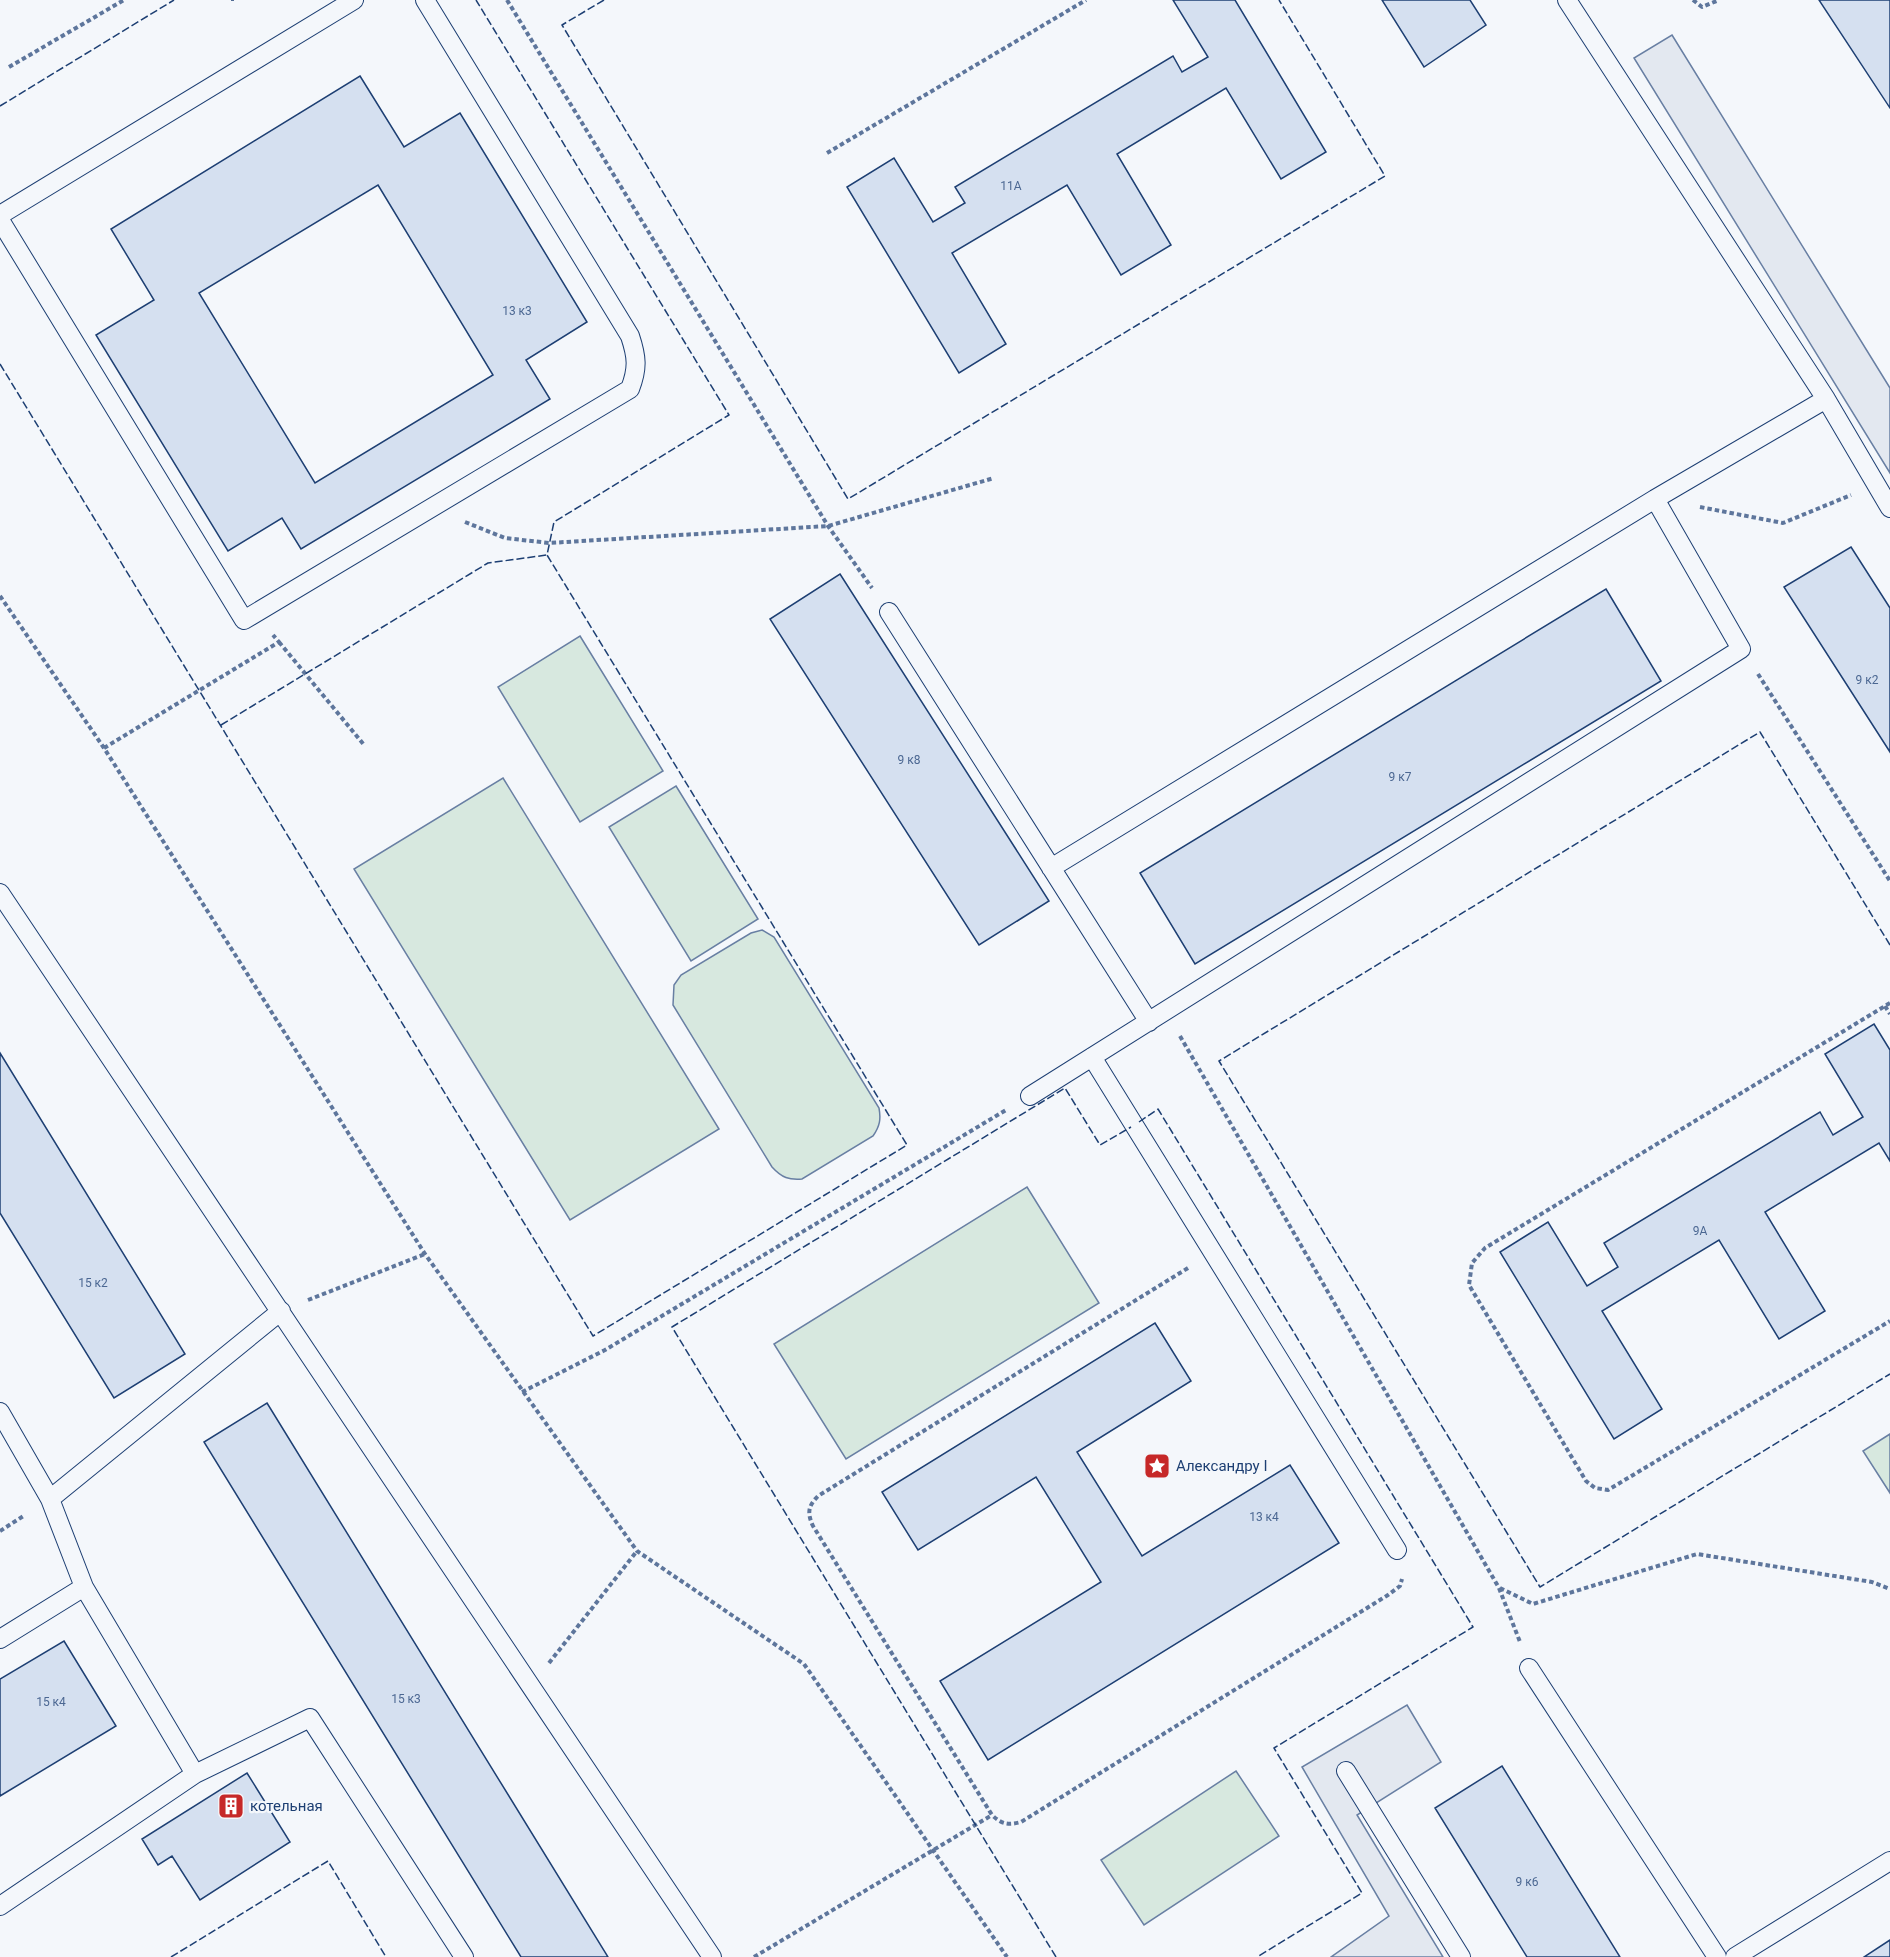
<svg xmlns="http://www.w3.org/2000/svg" width="1890" height="1957" font-family="Roboto,sans-serif">
<style>
.green{fill:#d7e8df;stroke:#687fa3;stroke-width:1.5}
.parking{fill:#e3e8f0;stroke:#687fa3;stroke-width:1.5}
.building{fill:#d5e0f0;stroke:#1d3f73;stroke-width:1.5;fill-rule:evenodd}
.lines{fill:none;stroke-linecap:round;stroke-linejoin:round}
.service-casing{stroke:#1d3f73;stroke-width:20}
.path{stroke:#5e769c;stroke-width:4;stroke-dasharray:4.5 3;stroke-linecap:butt}
.service{stroke:#f4f7fb;stroke-width:18}
.fence{stroke:#1d3f73;stroke-width:1.5;stroke-dasharray:8 3;stroke-linecap:butt}
.labels{text-anchor:middle;stroke-width:4.5;stroke-linejoin:round;paint-order:stroke}
.number-label{font-size:12px;fill:#4b6792}
.poi-label{font-size:15px;fill:#1d3f73;stroke:#f4f7fb;text-anchor:start}
</style>
<rect width="100%" height="100%" fill="#f4f7fb"/>
<!-- green -->
<path class="green" d="M580 636 663 771 580 822 498 687Z
M503 778 719 1129 570 1220 354 869Z
M676 786 758 919 691 961 609 827Z
M762 930 774 937 879 1108C881 1119 880 1126 873 1136L802 1179C789 1180 782 1178 772 1167L673 1005 674 985 681 975 751 933Z
M1027 1187 1099 1303 846 1459 774 1344Z
M1890 1434V1493L1863 1451Z
M1236 1771 1279 1836 1144 1925 1101 1860Z"/>
<!-- parking -->
<path class="parking" d="M1672 35 1890 388V473L1634 58Z
M1407 1705 1441 1762 1357 1815 1443 1957H1331L1389 1916 1302 1767Z"/>
<!-- building -->
<path class="building" d="M1173 0H1235L1326 152 1281 179 1226 88 1117 154 1171 245 1121 275 1067 185 952 253 1006 344 959 373 847 187 894 158 933 222 965 203 955 187 1173 56 1182 72 1208 57Z
M1382 0H1470L1486 25 1424 67Z
M1819 0H1890V108Z
M360 76 404 147 460 113 587 322 526 360 550 399 301 549 282 518 228 551 96 335 154 300 111 229ZM378 185 493 375 315 483 199 293Z
M1851 547 1890 608V752L1784 587Z
M840 574 1049 901 979 945 770 619Z
M1606 589 1661 681 1195 964 1140 873Z
M1874 1024 1890 1050V1161L1879 1143 1765 1212 1825 1311 1779 1339 1719 1240 1602 1311 1662 1409 1614 1439 1500 1252 1548 1222 1587 1286 1618 1267 1604 1243 1820 1112 1833 1135 1863 1117 1825 1054Z
M0 1053 185 1354 114 1398 0 1213Z
M1155 1323 1191 1381 1077 1452 1142 1556 1290 1465 1339 1543 988 1760 940 1681 1101 1582 1036 1477 918 1550 882 1492Z
M267 1403 608 1957H521L204 1442Z
M64 1641 116 1726 0 1796V1679Z
M1502 1766 1620 1957H1527L1435 1808Z
M247 1773 290 1842 200 1900 172 1856 158 1865 142 1839Z
M1890 1940V1957H1864Z"/>
<g class="lines">
<defs>
<path id="service" d="M1567 0 1826 399 1890 508
M0 215 354 0
M0 220 244 620 630 389C638 368 637 357 630 336L425 0
M889 612 1149 1022
M1051 868 1655 499
M0 893 712 1957
M1092 1057 1397 1550
M1030 1096 1741 649 1655 499 1826 399
M0 1412 50 1499 84 1587 195 1774
M50 1499 281 1311
M0 1639 84 1587
M1529 1668 1717 1957
M1346 1771 1461 1957
M0 1906 195 1774 310 1718 464 1957
M1735 1957 1890 1861"/>
</defs>
<!-- service casing -->
<use href="#service" class="service-casing"/>
<!-- path -->
<path class="path" d="M507 0 828 526 872 588
M1693 0 1702 7 1719 0
M9 67 124 0
M827 153 1086 0
M1700 507 1783 523 1851 495
M465 522 505 538 549 543 828 526 994 478
M0 596 104 748 425 1254 637 1551 804 1664 1007 1957
M279 642 365 746
M1758 674 1890 881
M104 748 279 642 273 635
M1890 1003 1485 1248 1472 1263 1469 1285 1586 1481 1595 1488 1608 1490 1890 1321
M1885 1006 1890 1014
M1180 1036 1499 1588 1520 1642
M1188 1268 818 1496C808 1506 807 1513 813 1526L992 1815C1002 1825 1009 1825 1021 1822L1388 1595 1400 1586 1402 1579
M308 1300 425 1254
M522 1392 605 1350 1006 1110
M0 1531 25 1515
M1500 1588 1533 1604 1697 1554 1872 1582 1890 1589
M549 1663 637 1551
M754 1957 992 1815"/>
<!-- service -->
<use href="#service" class="service"/>
<!-- fence -->
<path class="fence" d="M231 0H234
M604 0 562 25 848 499 1385 176 1279 0
M0 106 174 0
M0 364 593 1336 907 1145 547 555 554 522 729 415 476 0
M221 725 488 563 547 555
M1890 945 1760 732 1219 1061 1540 1587 1890 1374
M1139 1122 1158 1109 1473 1627 1274 1748 1362 1893 1257 1957
M171 1957 328 1861 386 1957
M1056 1957 672 1327 1065 1088 1100 1145 1131 1127"/>
</g>
<!-- icons -->
<defs>
<symbol id="sight-square" viewBox="-11 -11 22 22"><rect x="-9" y="-9" width="18" height="18" rx="4" fill="#c62828" stroke="#f4f7fb"/><path d="M0-6L1.8-2.2L6-1.7L2.9 1.2L3.7 5.4L0 3.3L-3.7 5.4L-2.9 1.2L-6-1.7L-1.8-2.2Z" fill="#fff"/></symbol>
<symbol id="building-square" viewBox="-11 -11 22 22"><rect x="-9" y="-9" width="18" height="18" rx="4" fill="#c62828" stroke="#f4f7fb"/><path d="M-4-6H4V6H1V3H-1V6H-4ZM-2.5-4.3h1.7v1.8h-1.7ZM.8-4.3h1.7v1.8H.8ZM-2.5-1h1.7V.8h-1.7ZM.8-1h1.7V.8H.8Z" fill="#fff"/></symbol>
</defs>
<g fill-rule="evenodd">
<use href="#sight-square" x="1142" y="1451" width="30" height="30"/>
<use href="#building-square" x="216" y="1791" width="30" height="30"/>
</g>
<g class="labels">
<!-- number labels -->
<g class="number-label">
<text x="1011" y="190">11А</text>
<text x="517" y="315">13 к3</text>
<text x="1867" y="684">9 к2</text>
<text x="909" y="764">9 к8</text>
<text x="1400" y="781">9 к7</text>
<text x="1700" y="1235">9А</text>
<text x="93" y="1287">15 к2</text>
<text x="1264" y="1521">13 к4</text>
<text x="406" y="1703">15 к3</text>
<text x="51" y="1706">15 к4</text>
<text x="1527" y="1886">9 к6</text>
</g>
<!-- poi labels -->
<g class="poi-label">
<text x="1176" y="1471">Александру I</text>
<text x="250" y="1811">котельная</text>
</g>
</g>
</svg>
